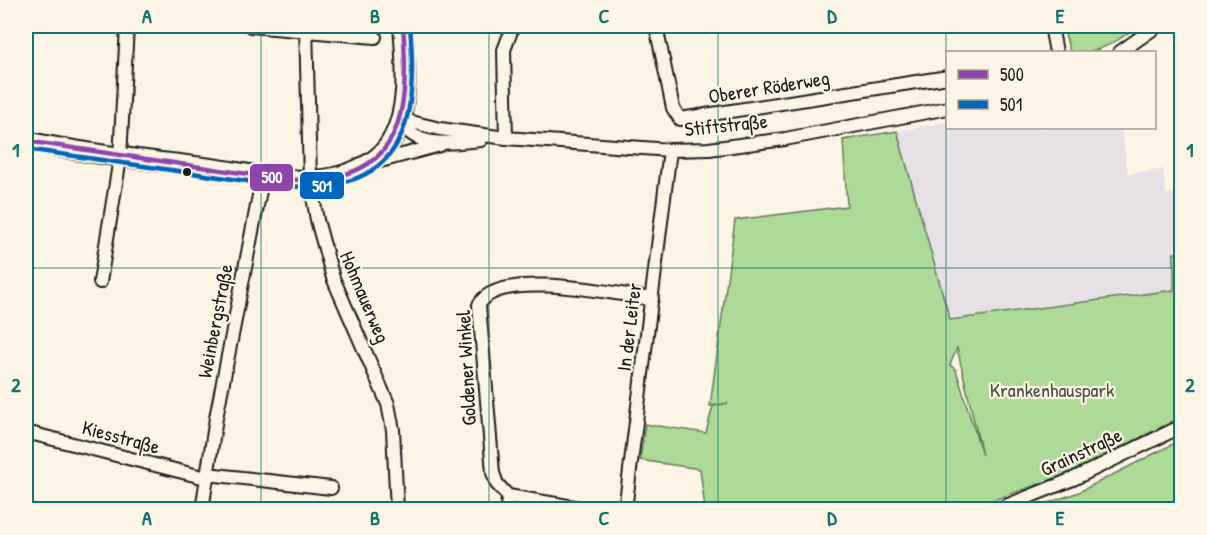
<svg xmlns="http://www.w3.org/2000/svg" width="1207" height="535" font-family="'Patrick Hand',sans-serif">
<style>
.built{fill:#e7e0e4}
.green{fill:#adda99;stroke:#647b5a;stroke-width:1.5;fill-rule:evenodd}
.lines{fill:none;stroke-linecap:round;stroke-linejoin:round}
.street-casing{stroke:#1c1c1c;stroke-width:16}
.secondary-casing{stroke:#1c1c1c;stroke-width:22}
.street{stroke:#fcf5e5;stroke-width:12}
.secondary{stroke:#fcf5e5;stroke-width:18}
.bus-1-casing{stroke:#fcf5e5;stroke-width:9}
.bus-2-casing{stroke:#fcf5e5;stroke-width:9}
.bus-1{stroke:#8e44ad;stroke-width:4.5}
.bus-2{stroke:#0065bd;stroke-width:4.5}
.grid{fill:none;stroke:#0f766e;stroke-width:1.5;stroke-opacity:0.55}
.bus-dot{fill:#1c1c1c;stroke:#fcf5e5;stroke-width:2}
.labels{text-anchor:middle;stroke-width:4.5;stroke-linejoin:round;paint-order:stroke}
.street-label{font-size:20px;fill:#1c1c1c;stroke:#fcf5e5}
.park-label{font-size:20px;fill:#485542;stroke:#fcf5e5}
.line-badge{stroke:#fcf5e5;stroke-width:2}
.badge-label{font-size:16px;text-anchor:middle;font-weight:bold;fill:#fff}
.neatline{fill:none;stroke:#0f766e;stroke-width:2}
.grid-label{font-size:20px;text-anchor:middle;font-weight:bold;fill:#0f766e}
</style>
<rect width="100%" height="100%" fill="#fcf5e5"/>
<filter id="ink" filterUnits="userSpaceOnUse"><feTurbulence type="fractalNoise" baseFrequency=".0167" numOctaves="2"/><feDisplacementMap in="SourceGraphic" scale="12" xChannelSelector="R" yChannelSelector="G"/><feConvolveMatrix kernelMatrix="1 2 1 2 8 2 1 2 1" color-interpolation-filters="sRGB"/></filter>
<g filter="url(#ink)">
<!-- built -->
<path class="built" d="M947 122 948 128H1121L1128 174 1163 169 1166 194 1181 192V417L957 347 897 131Z"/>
<!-- green -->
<path class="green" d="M1063 26H1138C1118 41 1096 56 1070 52Z
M897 131 950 320 1174 290V253H1181V417L1071 473 993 500 994 509H705L700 469 640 460 645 424 706 433 713 406 728 403 710 406 735 220 847 206 843 140ZM957 348 982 455 956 370 950 365Z
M1181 440V509H1031L1079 492Z"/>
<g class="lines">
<defs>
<path id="street" d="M251 26 375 37
M306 26 310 179 317 220 333 278 388 404 393 430 397 510
M656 26 673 108 680 119 948 77
M1051 26 1056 52
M1120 52 1157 26
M399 119 440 129 506 138 670 150 709 149 785 139 948 108
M399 119C415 150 451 143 481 140
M506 138 504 50 513 26
M373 163 440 145
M100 282 120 158 127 26
M26 432 206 478
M207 474 331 488
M508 496 497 484 493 473 479 305C497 268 617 294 652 299
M508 496 592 510
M202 510 216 418 263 175
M507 510 508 496
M625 510 670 150
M996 510 1073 479 1182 426"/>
<path id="secondary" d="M26 141C87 154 149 160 211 168 247 173 288 183 324 179 346 176 375 165 388 146 411 113 406 63 403 26"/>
</defs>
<!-- street casing -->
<use href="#street" class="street-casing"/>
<!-- secondary casing -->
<use href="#secondary" class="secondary-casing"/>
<!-- street -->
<use href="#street" class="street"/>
<!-- secondary -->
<use href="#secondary" class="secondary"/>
<defs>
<path id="bus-1" d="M26 141 282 179C398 187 411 124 403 26"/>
<path id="bus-2" d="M26 149 281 186C402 195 419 129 410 26"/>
</defs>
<!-- bus-1 casing -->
<use href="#bus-1" class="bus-1-casing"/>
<!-- bus-2 casing -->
<use href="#bus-2" class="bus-2-casing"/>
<!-- bus-1 -->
<use href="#bus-1" class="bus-1"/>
<!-- bus-2 -->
<use href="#bus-2" class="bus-2"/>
</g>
</g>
<!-- grid -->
<path class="grid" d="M261 26V510M489 26V510M718 26V510M946 26V510M26 268H1182"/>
<!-- markers -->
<circle class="bus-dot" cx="187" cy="172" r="5"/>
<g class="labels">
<!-- street labels -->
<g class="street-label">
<text transform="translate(769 87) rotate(-9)" y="7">Oberer Röderweg</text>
<text transform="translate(726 125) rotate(-6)" y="7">Stiftstraße</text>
<text transform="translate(365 297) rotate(67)" y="7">Hohmauerweg</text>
<text transform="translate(215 321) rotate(-79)" y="7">Weinbergstraße</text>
<text transform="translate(629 327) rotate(-83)" y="7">In der Leiter</text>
<text transform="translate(466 368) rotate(-93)" y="7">Goldener Winkel</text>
<text transform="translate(121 437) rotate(15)" y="7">Kiesstraße</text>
<text transform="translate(1081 452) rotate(-25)" y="7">Grainstraße</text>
</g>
<!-- park labels -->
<g class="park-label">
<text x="1052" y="397">Krankenhauspark</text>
</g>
</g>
<g class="line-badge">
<rect x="249" y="163" width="45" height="29" rx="6" fill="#8e44ad"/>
<rect x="299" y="171" width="46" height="29" rx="6" fill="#0065bd"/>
</g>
<g class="badge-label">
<text x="272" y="183">500</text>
<text x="322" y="192">501</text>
</g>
<!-- margin -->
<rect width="1207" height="535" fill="none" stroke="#fcf5e5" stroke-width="66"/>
<!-- legend -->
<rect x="946" y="51" width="210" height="78" fill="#fcf5e5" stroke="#a29e95" stroke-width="1.5"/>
<rect x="958" y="70" width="30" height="9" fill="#8e44ad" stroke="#a29e95" stroke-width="1.5"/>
<text x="1000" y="81" font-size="18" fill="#1c1c1c">500</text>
<rect x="958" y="100" width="30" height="9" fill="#0065bd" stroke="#a29e95" stroke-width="1.5"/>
<text x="1000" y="111" font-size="18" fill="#1c1c1c">501</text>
<rect x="33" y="33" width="1141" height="469" class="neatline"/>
<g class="grid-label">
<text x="147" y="23">A</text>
<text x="375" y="23">B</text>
<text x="604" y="23">C</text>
<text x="832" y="23">D</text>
<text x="1060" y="23">E</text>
<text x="16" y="157">1</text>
<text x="1190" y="157">1</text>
<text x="16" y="392">2</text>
<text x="1190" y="392">2</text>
<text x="147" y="525">A</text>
<text x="375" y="525">B</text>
<text x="604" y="525">C</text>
<text x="832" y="525">D</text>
<text x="1060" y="525">E</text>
</g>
</svg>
